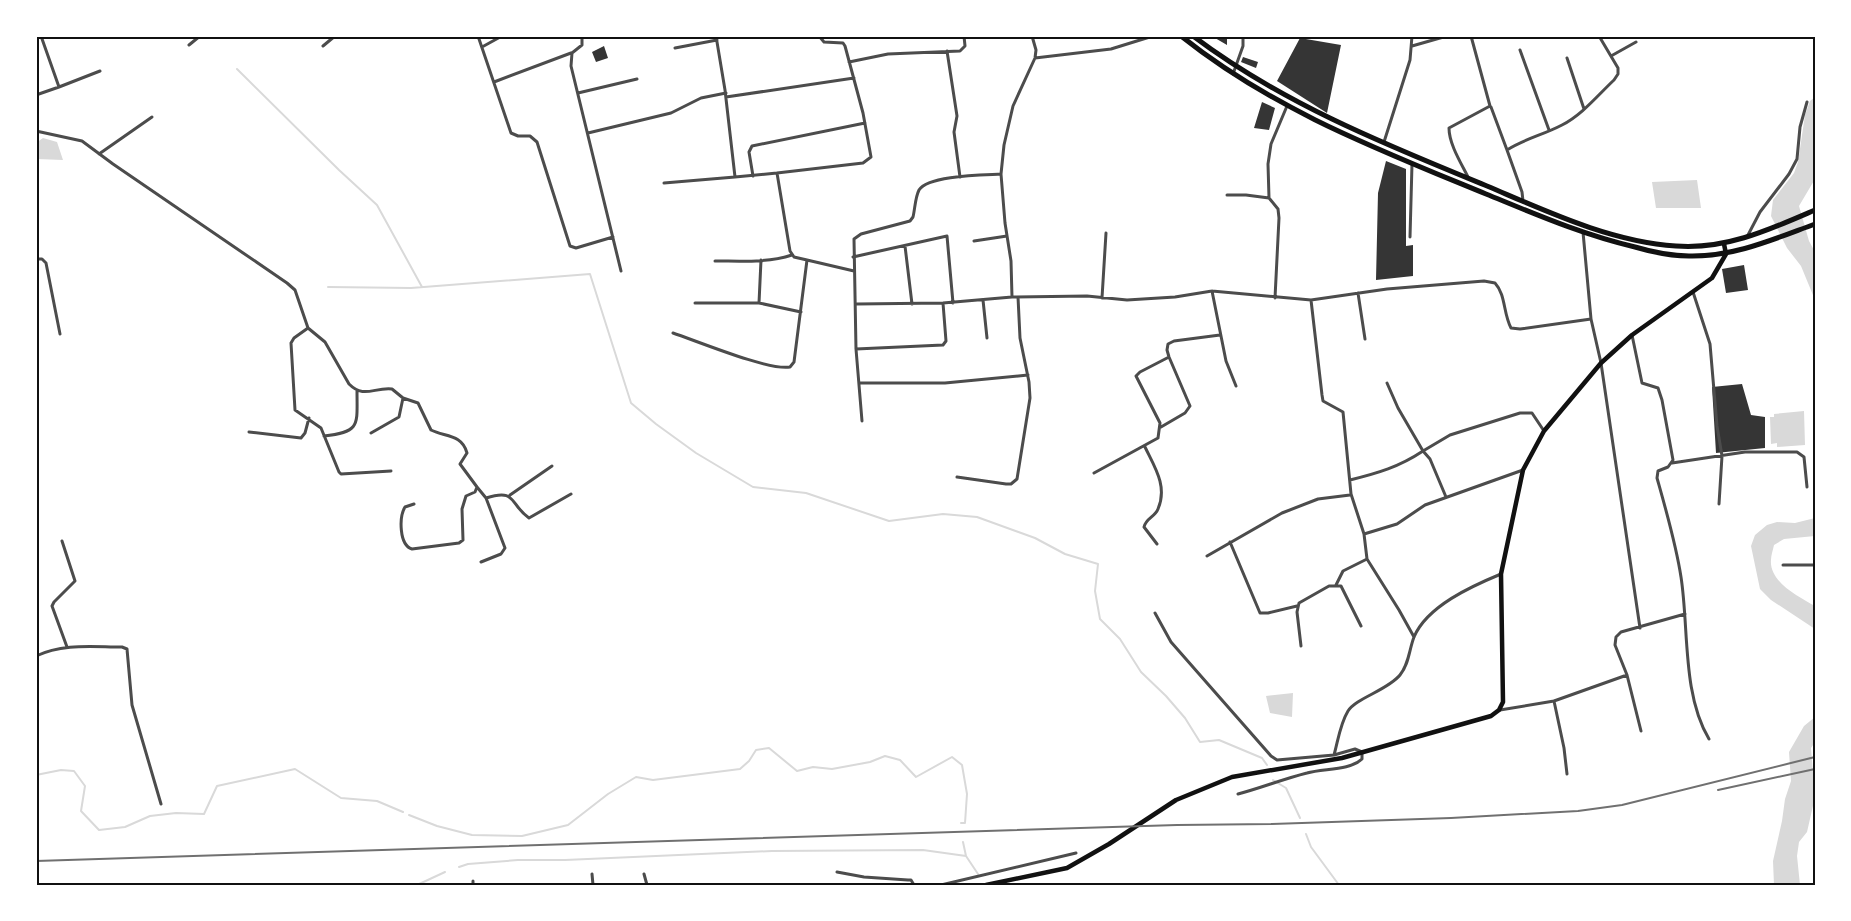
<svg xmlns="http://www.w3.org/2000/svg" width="1851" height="921" font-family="Cabin,sans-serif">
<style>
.water{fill:#d9d9d9}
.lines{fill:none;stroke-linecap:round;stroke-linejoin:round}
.stream{stroke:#d9d9d9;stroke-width:2}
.building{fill:#353535}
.minor{stroke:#4c4c4c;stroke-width:3}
.secondary{stroke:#111;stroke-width:4.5}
.primary{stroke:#111;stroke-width:5}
.rail{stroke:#707070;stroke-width:2}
.neatline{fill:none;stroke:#111;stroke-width:2}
</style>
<rect width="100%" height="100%" fill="#fff"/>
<!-- water -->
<path class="water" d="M1815 97V179L1799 206 1809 241 1815 252V300L1801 266 1787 248 1771 216 1773 200 1794 173 1798 162 1805 115 1810 101Z
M43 138 57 142 63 160 37 159 36 143Z
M1697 180 1701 208H1656L1652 182Z
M1804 411 1805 445 1777 447V443L1771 444 1770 417H1774V414Z
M1815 518V536L1784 539 1774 545C1773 550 1771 555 1771 560 1769 582 1799 597 1815 606V629L1771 600 1760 589 1751 546 1755 535 1767 525 1777 522 1795 523Z
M1293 693 1292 717 1270 713 1266 696Z
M1815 717V742L1811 748 1815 797 1807 832 1799 842 1797 856 1800 885H1774L1773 861 1782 821 1785 799 1791 781 1789 752 1804 726Z"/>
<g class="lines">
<!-- stream -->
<path class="stream" d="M237 69 339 170 377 205 422 287
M328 287 411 288 590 274 631 403 656 424 696 453 753 487 806 493 889 521 943 514 977 517 1035 538 1065 554 1098 564 1095 591 1100 619 1120 639 1141 672 1166 696 1185 718 1200 742 1219 740 1262 758 1267 765
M36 775 61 770 74 771 85 786 81 811 99 830 125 827 150 816 176 813 204 814 217 786 295 769 341 798 377 801 403 812
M1273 780 1286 788 1300 818
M409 815 437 826 472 835 522 836 568 825 608 794 636 777 653 780 740 769 749 761 756 750 769 748 797 771 813 767 832 769 870 762 885 756 900 760 916 777 952 757 962 765 967 794 965 823H961
M1306 834 1311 847 1339 885
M963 842 966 856 978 874
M459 867 468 864 518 860H565L772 851 923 850 966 856
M417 885 445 872"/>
</g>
<!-- building -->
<path class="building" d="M1217 36H1227V45L1215 38Z
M1300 38 1341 45 1327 113 1277 81Z
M604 46 608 58 596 62 592 52Z
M1243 57 1258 62 1256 68 1241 62Z
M1262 102 1275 108 1269 130 1254 128Z
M1386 161 1406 169V246L1413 245V276L1376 280 1378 193Z
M1744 265 1748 290 1726 293 1722 269Z
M1742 384 1751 415 1765 417V448L1716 453 1712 387Z"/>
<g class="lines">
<!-- minor -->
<path class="minor" d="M478 36 511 133 518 136H530L537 142 570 246 576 248 613 237
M582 36V45L572 53 571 66 621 271
M189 45 200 36
M323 46 335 36
M1412 46 1447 36
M482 47 502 36
M675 48 717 40
M1520 50 1549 130
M947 51 957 116 954 132 960 177
M1611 56 1636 42
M1035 58 1111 49 1153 36
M1567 58 1584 109
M849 62 888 54 960 51 965 46 964 36
M1233 74 1243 46V36
M494 82 571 53
M59 87 100 71
M578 93 637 79
M36 95 59 87 41 36
M726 97 854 78
M1491 107 1507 150
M36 131 82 141 113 164 287 283 295 290 308 328 325 342 349 384C364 399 374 387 392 389L403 398 418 403 431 430C445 437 462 434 467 453L460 464 477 487 475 492 466 496 462 509 463 540 459 543 412 549C399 545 399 517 405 507L414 504
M588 133 671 113 701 98 726 93
M1384 142 1410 60 1412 36
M99 154 152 117
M777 173 863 163 871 157 863 113 845 46 843 43 824 42 819 36
M753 176 749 152 752 146 865 123
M1468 177C1461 163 1449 144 1449 128L1490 106 1471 36
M664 183 735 177
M1227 195H1246L1269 198
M1523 201 1522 192 1507 150C1524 139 1543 135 1562 125 1582 115 1598 95 1614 80L1618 74V68L1599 36
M1748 235 1760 212 1789 174 1797 159 1800 127 1807 102
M1410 237 1412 164
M974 241 1007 236
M905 246 912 304
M853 257 947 236 953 303
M36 259H42L46 263 60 334
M807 260 854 271
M715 261C741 261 768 263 792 255
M1212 291 1226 361 1236 386
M1693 292 1710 344 1717 426 1722 456 1719 504
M1358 293 1365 339
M1012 297 1011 261 1005 223 1001 174 1004 145 1013 106 1035 58 1036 50 1032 36
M1102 298 1106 233
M1275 298 1279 218 1278 209 1269 198 1268 164 1271 144 1287 106
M983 300 987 338
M1311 300 1322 395 1323 401 1343 412 1351 494 1364 534
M695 303H759L801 312
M759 303 761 260
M857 304 943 303 1012 297 1087 296 1127 300 1175 297 1212 291 1311 300 1387 289 1484 281 1495 283C1506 295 1503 313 1511 328L1520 329 1591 319 1583 232
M1591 319 1601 363 1640 628
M308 328 294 338 291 343 295 410 321 428 339 472 341 474 391 471
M673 333C697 341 769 371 790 367L794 362 807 260 794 257 790 251 777 173 735 177 725 90 716 36
M1632 335 1642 383 1658 388 1662 400 1673 460 1668 467 1658 471 1657 478C1666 510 1676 544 1681 577 1689 628 1682 694 1709 739
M856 349 943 345 946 341 943 303
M859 383H945L1028 375
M862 421 856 349 854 239 861 234 910 221 913 217C915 209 915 198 919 190 928 175 985 175 1001 174
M1161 427 1185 413 1190 406 1169 357 1167 350 1168 344 1174 341 1220 335
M249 432 301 438 305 433 309 418
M371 433 399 417 403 398
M324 436C361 432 357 425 357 391
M1145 447C1154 466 1168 486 1158 509 1155 517 1146 518 1144 527L1157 544
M1672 463 1745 452H1797L1804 457 1807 487
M1094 473 1158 438 1160 423 1136 376 1140 372 1169 357
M957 477 1006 484H1011L1017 479 1030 398 1029 382 1020 338 1018 297
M1350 480C1378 473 1399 467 1423 451L1398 408 1387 383
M477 487 486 498 505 548 501 554 481 562
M510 495 552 466
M1446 497 1430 459 1423 451 1450 435 1520 413H1532L1544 431
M486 498C517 488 509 504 529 518L571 494
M62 541 75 581 54 602 52 606 67 647
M1230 542 1260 613H1268L1297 606
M1207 556 1282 513 1318 499 1350 495
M1783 565H1815
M1336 585 1343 571 1367 559
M1155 613 1171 642 1271 756 1277 760 1334 755 1355 749 1362 752V759C1349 771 1323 768 1307 773 1283 779 1261 788 1238 794
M1414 637 1399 610 1367 559 1364 534 1397 524 1425 505 1523 470
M1301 646 1297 612 1299 603 1329 586H1341L1361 626
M36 656C63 643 93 647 122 647L127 649 132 705 161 804
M1554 701 1627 675
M1500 710 1554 701 1564 748 1567 774
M1641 731 1627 675 1615 645 1616 637 1621 632 1685 614
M1334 755C1338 741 1340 724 1348 711 1356 698 1388 690 1400 675 1409 664 1409 650 1414 637 1427 606 1472 586 1501 574
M837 872 864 877 908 880H911L914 885
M592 874 593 885
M644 874 647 885
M473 881V885
M941 885 1076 853"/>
<!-- secondary -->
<path class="secondary" d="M986 885 1067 868 1109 844 1176 800 1232 777 1342 758 1491 716 1499 710 1503 702 1501 574 1523 470 1544 431 1601 363 1632 335 1712 278 1726 254 1724 244"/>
<!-- primary -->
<path class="primary" d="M1181 36C1274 110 1377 149 1486 194 1535 214 1583 235 1635 247 1652 252 1671 256 1689 256 1734 257 1774 239 1815 224
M1193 36C1282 103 1384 144 1487 186 1546 211 1611 242 1676 246 1726 250 1771 229 1815 210"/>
<!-- rail -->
<path class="rail" d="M1718 790 1815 769
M36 861 1177 825 1272 824 1451 818 1578 811 1622 805 1815 757"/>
</g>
<!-- border -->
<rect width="1851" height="921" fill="none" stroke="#ffffff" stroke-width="75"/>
<rect x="38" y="38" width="1776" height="846" class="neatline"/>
</svg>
